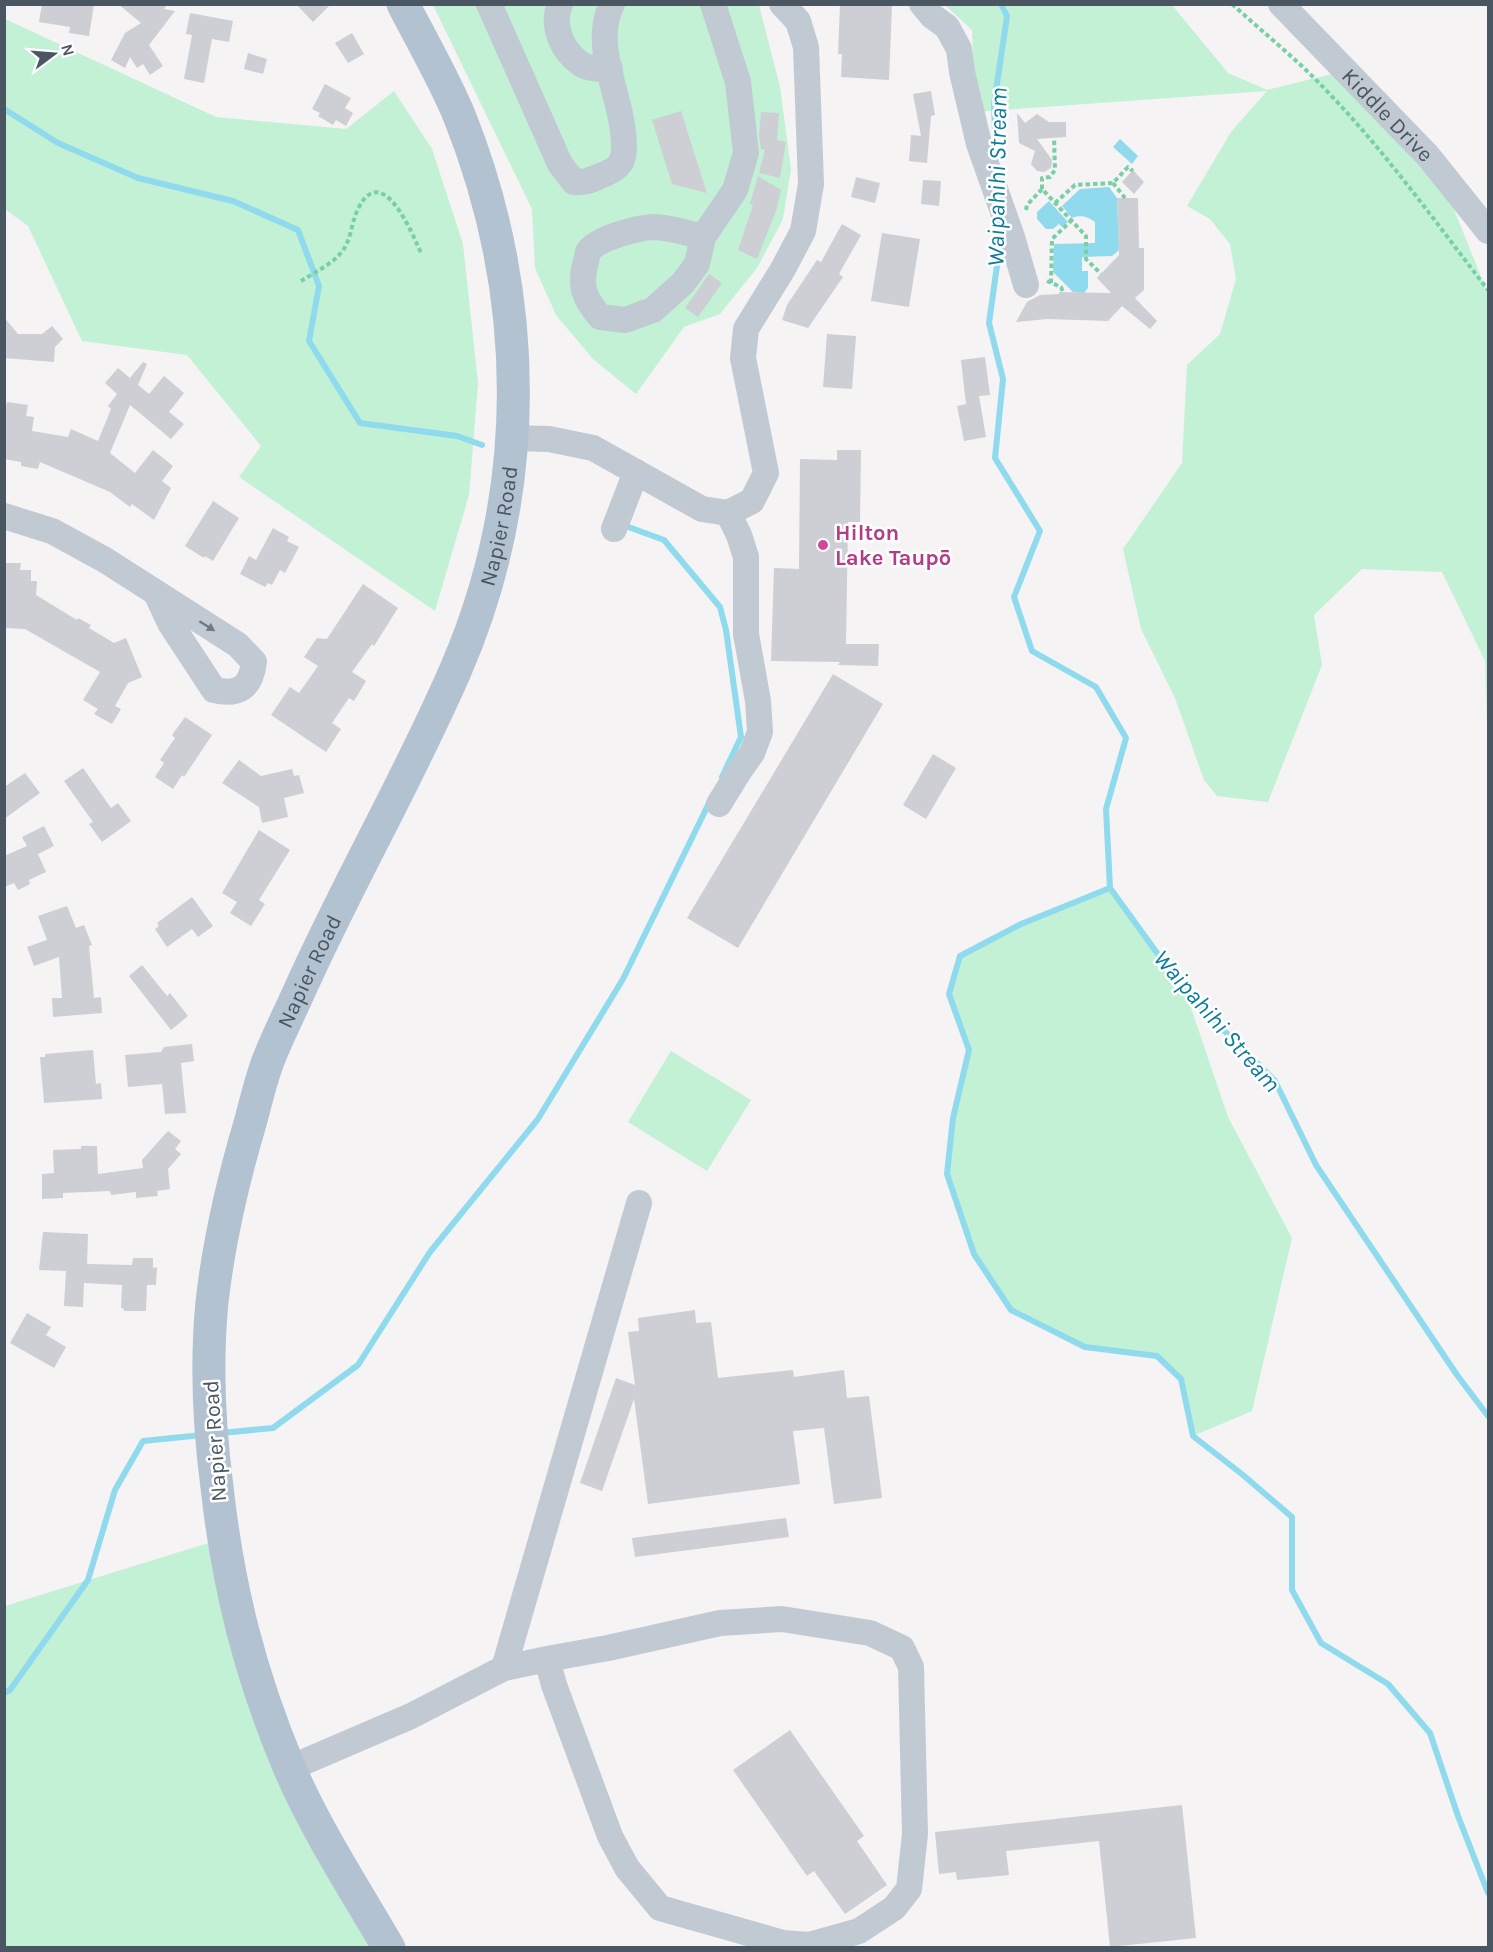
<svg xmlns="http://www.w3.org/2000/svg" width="1493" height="1952" font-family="Karla,sans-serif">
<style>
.green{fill:#c3f1d5}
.water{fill:#90daee}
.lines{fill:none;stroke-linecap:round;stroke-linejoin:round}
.stream{stroke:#90daee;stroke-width:6}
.building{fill:#cdcfd5}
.path{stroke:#7ad0a6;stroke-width:4;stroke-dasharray:4.5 3;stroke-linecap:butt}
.minor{stroke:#c1cad2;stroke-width:26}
.major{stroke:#b3c2d1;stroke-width:33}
.oneway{fill:#6e7983}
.hotel-dot{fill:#d1479c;stroke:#fff;stroke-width:2}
.labels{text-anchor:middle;stroke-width:5;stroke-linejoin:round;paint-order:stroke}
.street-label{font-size:22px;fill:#4a5661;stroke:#fff}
.hotel-label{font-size:22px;font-weight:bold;fill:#b23c85;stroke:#fff;text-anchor:start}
.water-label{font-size:24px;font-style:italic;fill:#0c7c9b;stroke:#fff}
</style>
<rect width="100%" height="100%" fill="#f5f3f3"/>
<!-- green -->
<path class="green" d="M433 5H759L780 87 791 169 783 219 757 268 720 314 684 327 636 394 593 359 556 315 535 268 532 209Z
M945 5H1172L1228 73 1267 90 1348 70 1443 182 1488 294V752L1485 661 1442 572 1362 569 1314 615 1322 665 1268 802 1217 796 1204 780 1175 698 1141 629 1123 549 1182 463 1187 365 1220 334 1236 279 1230 244 1210 219 1187 206 1231 132 1267 91 975 112 972 30Z
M5 19 216 117 346 129 394 91 432 149 463 244 478 383 469 495 435 611 239 477 261 446 187 355 82 341 28 226 5 209Z
M1110 888 1186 993 1228 1117 1292 1238 1252 1411 1193 1436 1181 1379 1157 1357 1085 1347 1011 1310 974 1254 947 1174 953 1118 969 1050 949 994 960 956 1021 924Z
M671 1051 751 1100 707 1171 628 1122Z
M218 1540 241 1642 388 1947 5 1948V1606Z"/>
<!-- water -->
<path class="water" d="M1120 139 1138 156 1132 164 1113 147Z
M1109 187 1117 198 1119 250 1112 256 1082 257V271H1088V288L1084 293 1073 292 1053 272 1054 244 1095 243V222C1089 217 1080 214 1072 218L1062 206 1080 189Z
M1049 201 1068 222 1062 227 1059 224 1053 229H1046L1037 219V212Z"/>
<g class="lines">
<!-- stream -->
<path class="stream" d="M4 109 58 143 138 178 233 201 298 230 319 286 309 341 360 423 457 436 482 445
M996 160 994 104 1007 16 1001 4
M1000 234V244L989 323 1003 379 995 458 1040 531 1014 597 1032 651 1096 687 1126 738 1106 809 1110 888 1186 993 1275 1081 1316 1165 1457 1375 1488 1416
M623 525 664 540 720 607 726 630 741 737 722 777
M1110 888 1021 924 960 956 949 994 969 1050 953 1118 947 1174 974 1254 1011 1310 1085 1347 1157 1356 1181 1379 1193 1436 1243 1475 1292 1517V1590L1321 1643 1388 1684 1430 1733 1458 1816 1488 1893
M221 1433 273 1428 358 1365 430 1252 538 1119 623 979 711 799
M4 1693 10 1690 88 1580 115 1490 143 1441 202 1435"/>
</g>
<!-- building -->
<path class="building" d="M42 4H94L89 36 69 33 70 27 39 22Z
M118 4H167L164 9 175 11 149 45 163 66 150 75 143 64 137 68 130 57 125 68 111 60 125 33 141 23Z
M296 4H331L313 22Z
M840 4 892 5 889 80 841 77 842 54H838Z
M190 13 233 21 229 42 212 39 204 83 184 79 192 35 186 34Z
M352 33 364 54 348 63 335 43Z
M248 53 267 59 263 74 244 69Z
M325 84 351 98 345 108 353 113 346 126 336 120 333 125 318 116 320 113 312 109Z
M931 91 935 115 931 116 927 163 909 161 911 135 921 136 913 94Z
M681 111 707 193 672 184 652 120Z
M761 112 779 113 777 140 786 142 780 178 759 173 765 150 761 149 759 136Z
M1017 113 1025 123 1037 114 1049 122H1066V137L1037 139 1052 160 1051 168 1044 172 1037 171 1031 164 1035 151 1019 143Z
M1133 170 1144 182 1134 194 1122 182Z
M758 176 781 190 776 211 757 259 738 250 753 205 750 204Z
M856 177 880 183 875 203 851 197Z
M923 180 941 181 939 206 921 204Z
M1117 198H1138L1139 248H1144V290L1135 298 1157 321 1150 329 1122 306 1108 321 1047 319 1016 322 1027 302 1040 295 1059 294V292L1111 293 1097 278 1119 255Z
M842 224 861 235 839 274 843 277 808 328 782 320 787 305 817 260 821 262Z
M882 233 920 239 909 307 871 301Z
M709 274 722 283 698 317 685 308Z
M4 317 18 334H42L52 326 63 339 55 347 54 362 4 358Z
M827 334 856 336 852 389 823 387Z
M985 357 990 395 979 396 986 437 964 441 957 406 966 404 961 360Z
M143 362 147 364 138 385 149 394 164 376 184 393 169 412 184 424 171 439 130 405 110 453 135 473 153 450 173 466 162 481 171 488 154 520 132 504 130 507 110 492 40 462 38 469 21 466V462L4 459V417L7 402 28 405 26 416 34 417 32 431 68 437 71 429 98 441 111 409 108 406 117 394 105 383 118 368 130 378Z
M837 450H861L860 522H848L846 644H879L878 666 838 665 840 662 771 661 774 568 799 569 800 459 837 460Z
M213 501 239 518 213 561 205 556 204 558 185 546Z
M273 528 289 537 287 541 299 547 285 573 280 570 272 585 268 583 265 587 240 574 249 556 256 560Z
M5 563H21L20 570H31V581H37L36 595 77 620 78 618 91 625 89 628 114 643 126 638 142 677 128 683 115 706 121 709 112 724 94 714 98 709 83 700 100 672 25 629 4 628Z
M363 584 398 608 374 646 372 644 352 672 366 681 354 701 349 698 332 723 341 729 326 752 271 715 290 687 299 693 318 666 304 657 317 638 327 639Z
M833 674 883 704 738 948 687 918Z
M185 717 212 735 184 777 182 775 173 789 155 777 164 763 160 760 175 738 172 735Z
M933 754 956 768 926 819 903 805Z
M239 760 261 776 292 769 294 776 299 775 304 793 284 798 288 817 262 823 259 807 222 783Z
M83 768 111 808 118 803 131 821 102 842 89 824 93 822 64 781Z
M25 773 40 793 4 819V787Z
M44 826 54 846 38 854 46 872 29 880 30 884 18 890 14 883 4 887V856L27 846 22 837Z
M259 830 290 850 259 900 265 904 251 926 230 913 237 902 222 893Z
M192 897 213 926 198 937 192 929 167 947 155 929 159 926 157 923Z
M67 906 76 928 84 925 92 945 89 946 94 998 101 997 102 1013 53 1017 52 998H62L59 957 34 966 27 947 47 940 38 916Z
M142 965 167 996 170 993 188 1016 171 1030 129 976Z
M192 1044 194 1061 181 1063 186 1113 165 1114 162 1084 128 1087 125 1055 161 1052 164 1047Z
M93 1050 96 1084 101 1083 102 1099 44 1103 40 1057H45V1054Z
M168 1131 181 1141 175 1149 181 1154 168 1169 170 1189 157 1191 158 1196 136 1198V1192L111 1195 110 1191 63 1193V1198L42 1199V1174L54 1173 53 1150 81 1149V1146H97L98 1174 143 1168 142 1160Z
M43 1232 88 1234 87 1264 132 1265 133 1258H153V1268L157 1267 156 1285H147L146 1311H124V1309L121 1308 122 1285 84 1283 83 1307 64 1306 66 1271 39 1270Z
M695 1310 696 1323 711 1322 718 1378 793 1370 794 1377 844 1370 847 1398 869 1396 882 1498 834 1504 824 1428 793 1431 800 1484 648 1504 634 1399 602 1491 580 1483 616 1378 635 1385 628 1332 639 1331 638 1318Z
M27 1313 51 1327 46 1335 66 1347 54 1368 10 1343Z
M786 1518 789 1537 635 1557 632 1538Z
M790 1730 864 1836 857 1841 887 1885 845 1914 814 1871 807 1876 733 1770Z
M1182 1805 1196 1938 1110 1947 1099 1841 1006 1851 1009 1875 957 1880 956 1872 939 1874 935 1832Z"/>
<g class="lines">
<!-- path -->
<path class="path" d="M1232 4C1257 27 1283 48 1307 71 1375 137 1430 215 1488 290
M1113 183 1125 198
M1042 189V178L1050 177 1055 170 1054 138
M1055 203 1075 185 1113 183 1128 167 1133 171
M1026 210 1027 205 1042 189 1086 236V259L1101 274
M301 281C315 272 337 262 345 247 352 235 352 219 359 207 383 162 412 233 421 253
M1047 281 1061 287 1063 292
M1051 283 1052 239 1071 221"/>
<!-- minor -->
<g class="minor">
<path d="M489 4 560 164 574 182C584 183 591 180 600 176 608 173 619 168 622 160 625 152 624 140 623 132 619 91 592 44 612 4"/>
<path d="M560 4C551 26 562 51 581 64 588 69 601 69 610 69"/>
<path d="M922 4 932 16 947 27 959 49 962 72 979 144 1012 237 1026 285"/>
<path id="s1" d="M1281 4 1428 156 1488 231"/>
<path d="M703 237C687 233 669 227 653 227 637 228 597 238 588 252 587 255 587 258 586 261 579 286 584 298 600 317L625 320 653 310 683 283 697 264 703 237 735 190 746 153 738 82 713 4"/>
<path d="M512 438 549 439 593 448 702 509 728 513 752 501 766 473 743 358 746 329 783 269 803 231 811 184 806 47 798 21 782 4"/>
<path d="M4 516 52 531 105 560 238 645 254 662C251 687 239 696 214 690L170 623 157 595"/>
<path d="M614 529 636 472"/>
<path d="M719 804 740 770 752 753 760 732 758 701 746 634V557L739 535 728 513"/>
<path d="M504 1668 547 1659 554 1685 610 1836 627 1868 660 1908 783 1943 809 1945 859 1931 894 1908 909 1889 915 1834 911 1667 902 1648 870 1633 782 1619 720 1623 608 1648 547 1659"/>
<path d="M290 1768 411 1716 504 1668 639 1203"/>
</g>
<!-- major -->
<path class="major" id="s2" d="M389 1948C354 1888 316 1830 289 1767 250 1674 228 1587 217 1487 209 1426 206 1364 212 1302 219 1240 233 1180 251 1120 256 1100 261 1080 268 1061 277 1038 288 1016 298 994 347 884 408 780 456 669 533 491 531 295 459 115 443 77 422 41 403 4"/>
</g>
<!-- one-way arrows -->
<defs><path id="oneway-solid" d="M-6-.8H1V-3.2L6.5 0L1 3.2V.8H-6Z" transform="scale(1.5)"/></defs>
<use class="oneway" href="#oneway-solid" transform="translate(207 626) rotate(32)"/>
<!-- markers -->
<circle class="hotel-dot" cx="823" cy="545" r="6"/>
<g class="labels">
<!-- street labels -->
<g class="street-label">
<text dy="8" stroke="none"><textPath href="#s1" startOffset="154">Kiddle Drive</textPath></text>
<text dy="8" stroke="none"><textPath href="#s2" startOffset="1515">Napier Road</textPath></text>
<text dy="8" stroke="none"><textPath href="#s2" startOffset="1029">Napier Road</textPath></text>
<text transform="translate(214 1441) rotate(-94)" y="8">Napier Road</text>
</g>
<!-- hotel labels -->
<g class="hotel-label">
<text x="835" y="540">Hilton<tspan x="835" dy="25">Lake Taupō</tspan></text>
</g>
<!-- water labels -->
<g class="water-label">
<text transform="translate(997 177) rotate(-89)" y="8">Waipahihi Stream</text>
<text transform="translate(1217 1021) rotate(49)" y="8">Waipahihi Stream</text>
</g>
</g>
<!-- border -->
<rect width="1493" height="1952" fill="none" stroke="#4a5661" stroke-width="12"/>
<!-- north arrow -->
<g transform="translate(54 54) rotate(74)" stroke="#ffffff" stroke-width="4.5" paint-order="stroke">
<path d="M0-4.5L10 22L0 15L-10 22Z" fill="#4a5661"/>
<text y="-9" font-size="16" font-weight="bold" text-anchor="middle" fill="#4a5661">N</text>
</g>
</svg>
